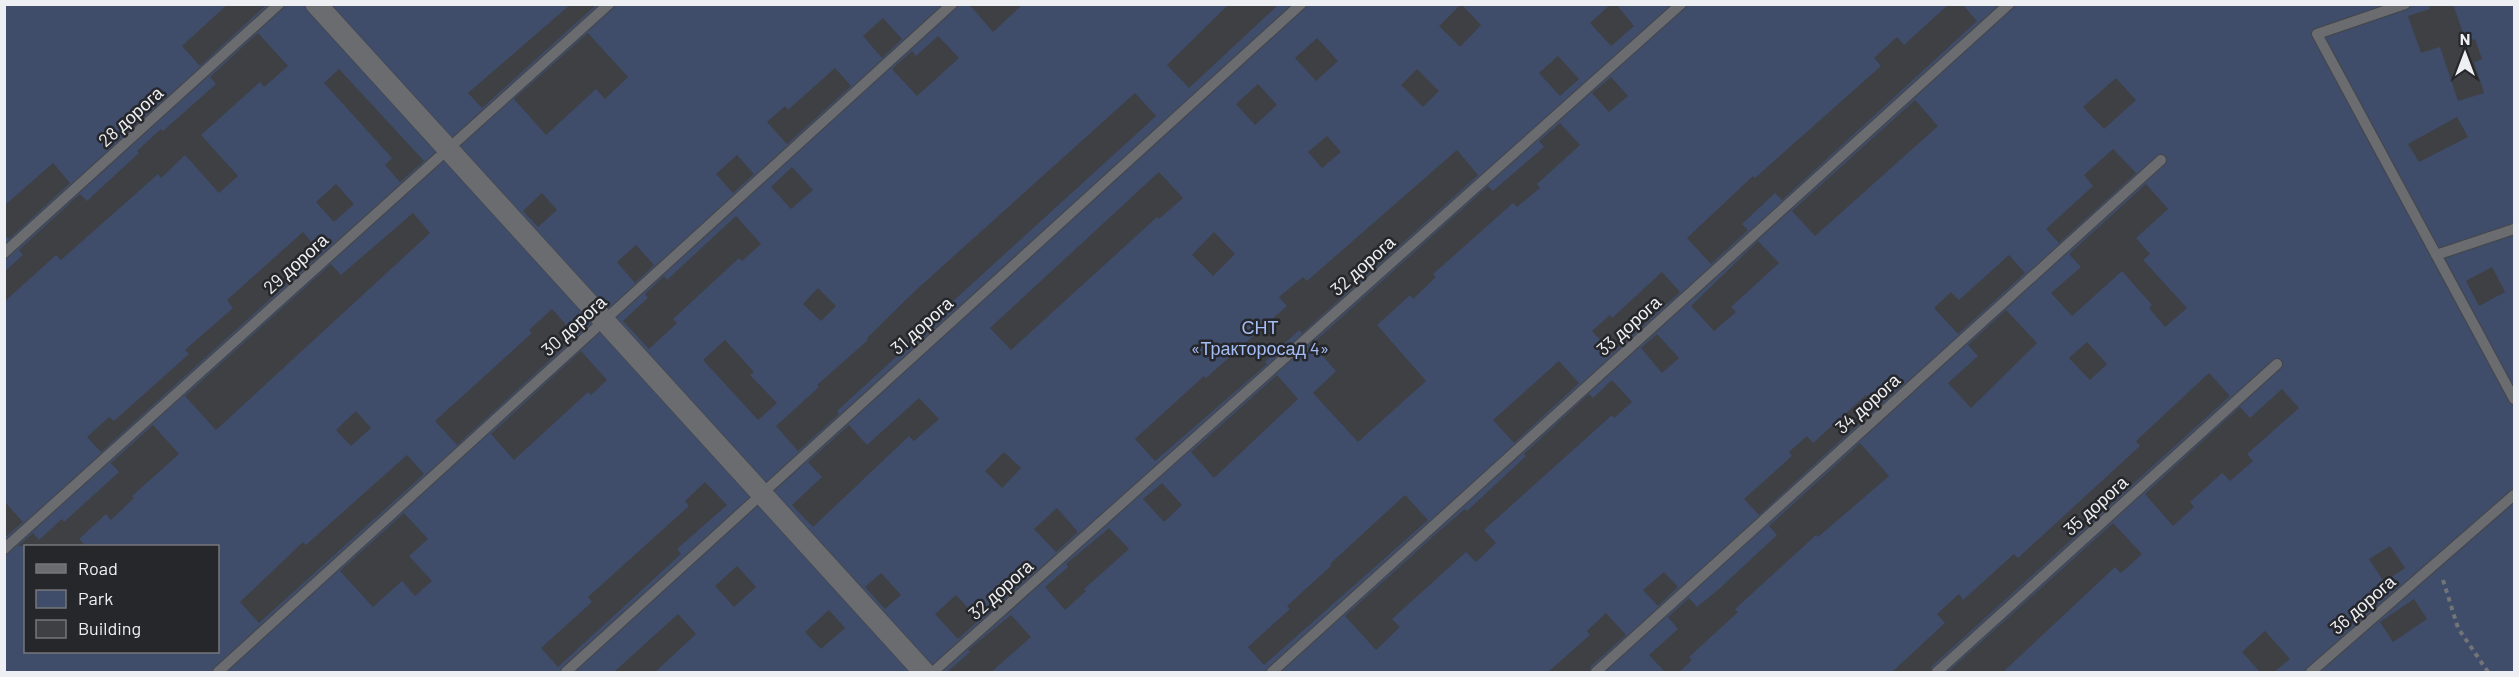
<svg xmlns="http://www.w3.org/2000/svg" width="2519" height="677" font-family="Barlow,sans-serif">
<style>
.green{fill:#3f4c6a;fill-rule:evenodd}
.building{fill:#3e4044}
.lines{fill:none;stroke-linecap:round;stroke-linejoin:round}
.lane-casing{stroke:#444649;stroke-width:12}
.street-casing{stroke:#444649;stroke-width:22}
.path{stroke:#727477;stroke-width:4;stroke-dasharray:4.5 4.5;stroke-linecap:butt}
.lane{stroke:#6a6c70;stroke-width:10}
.street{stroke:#6a6c70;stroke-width:21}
.labels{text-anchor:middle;stroke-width:5;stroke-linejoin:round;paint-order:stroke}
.street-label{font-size:18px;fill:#eeeff2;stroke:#25272b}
.park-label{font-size:18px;fill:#a5bdf5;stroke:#25272b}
</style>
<rect width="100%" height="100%" fill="#25272b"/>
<!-- green -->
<path class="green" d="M4 5H2514V672H5ZM26 546H218V652H26Z"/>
<!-- building -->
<path class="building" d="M228 4H267L200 66 182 46Z
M571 4H597L482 108 468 93Z
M969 4H1023L993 32Z
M1229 4H1279L1189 88 1167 65Z
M1461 4 1481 25 1460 47 1439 26Z
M1611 4H1616L1634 26 1611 46 1590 23Z
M1949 4H1962L1977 21 1782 200 1775 193 1742 224 1748 230 1711 264 1687 238 1753 176 1755 178 1881 66 1874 58 1897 37 1904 45Z
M2429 4H2453L2466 42 2475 39 2482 59 2474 62 2484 93 2458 101 2440 47 2421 53 2408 16 2430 9Z
M883 18 902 39 882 58 863 36Z
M258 33 288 66 264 87 260 82 201 135 238 176 219 193 185 155 161 178 158 174 61 260 56 255 4 302V272L23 255 19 250 80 194 87 201 139 153 137 151 161 129 163 131 216 84 210 77Z
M588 33 628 77 605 99 596 89 546 135 514 99Z
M938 36 959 58 917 96 892 69 912 51 916 56Z
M1317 38 1338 61 1316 81 1295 58Z
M1558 56 1579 79 1560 96 1539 73Z
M835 68 851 86 787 144 767 122 785 106 788 110Z
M339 69 424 161 400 182 385 165 392 158 324 83Z
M1417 69 1439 91 1423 107 1401 85Z
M1611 77 1628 96 1609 112 1592 93Z
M2116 78 2136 100 2104 129 2083 107Z
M1258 84 1277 105 1255 125 1236 104Z
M1135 93 1156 116 907 343 909 345 837 411 839 414 798 451 776 426 819 387 817 385 868 340 867 338 915 291Z
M1915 100 1938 126 1815 236 1792 211Z
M2457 117 2468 137 2419 162 2408 144Z
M1560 123 1580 145 1537 184 1540 188 1517 207 1513 203 1433 274 1436 277 1413 299 1410 295 1377 325 1426 381 1358 442 1313 393 1336 371 1312 344 1488 186 1493 191 1544 147 1539 141Z
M1327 136 1341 152 1322 168 1308 152Z
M2113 149 2136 173 2059 243 2046 229 2093 186 2084 175Z
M1457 150 1478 175 1302 333 1299 330 1265 362 1267 364 1155 461 1135 439 1204 376 1206 378 1287 306 1279 297 1303 277 1307 281Z
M737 155 754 174 733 193 716 174Z
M53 163 70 183 9 239 4 234V206Z
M792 167 813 190 791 209 771 187Z
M1159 172 1183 198 1159 219 1157 217 1011 350 990 328Z
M336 184 354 204 334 222 316 202Z
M2146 184 2168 209 2136 238 2150 254 2143 260 2187 308 2165 327 2149 308 2152 305 2122 271 2072 316 2051 293 2081 267 2069 254Z
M542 193 557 210 538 227 523 211Z
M413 213 430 233 216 430 185 396 331 264 341 275Z
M736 216 761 244 742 261 739 258 673 319 677 323 649 349 623 321 648 298 645 294 664 276 667 280Z
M303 232 321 253 101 452 87 437 109 417 114 421 189 354 185 350 233 308 227 300Z
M1214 232 1235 254 1213 276 1192 255Z
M1758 241 1779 263 1731 307 1736 312 1714 331 1691 306Z
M636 245 654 265 635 283 617 262Z
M2009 255 2025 273 1958 334 1934 308 1951 292 1959 300Z
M2492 267 2505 292 2479 306 2466 281Z
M1662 272 1680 292 1612 353 1592 331 1610 315 1612 318Z
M818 288 836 306 821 321 803 304Z
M552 309 576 336 457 445 435 421 532 333 529 330Z
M2006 310 2037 343 1971 408 1948 383 1978 356 1968 345Z
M1657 334 1679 358 1662 373 1641 348Z
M725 340 754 372 750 375 777 403 758 420 703 360Z
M2087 342 2107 364 2090 380 2069 358Z
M581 351 607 380 591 395 588 392 514 460 491 434Z
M1559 361 1579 383 1514 443 1493 420Z
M2209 373 2230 396 1932 666 1930 672H1892L1945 623 1937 614 1959 594 1963 600 2014 554 2018 558 2140 446 2136 441Z
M1277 375 1298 399 1214 478 1191 452Z
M1612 380 1632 402 1614 418 1612 415 1484 530 1496 543 1476 562 1466 552 1392 619 1400 627 1376 650 1345 616 1438 532 1465 509 1467 511 1526 456 1524 454 1589 394 1593 398Z
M2282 389 2299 408 2247 454 2253 461 2230 481 2222 473 2190 502 2194 507 2173 526 2145 494 2240 407 2250 418Z
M1866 395 1877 407 1759 515 1744 499 1792 456 1789 452 1807 436 1813 443Z
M919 398 939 419 914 441 909 436 813 527 792 505 822 477 808 462 849 425 867 445Z
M356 411 371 428 351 446 336 430Z
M153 425 179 454 132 496 134 498 111 520 106 514 79 539 86 546H18L33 533 39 540 62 519 64 522 119 472 111 463Z
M1860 443 1889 476 1818 537 1816 535 1735 609 1738 612 1689 657 1692 660 1679 672H1665L1649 655 1678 629 1668 617 1689 598 1697 607 1718 590 1777 535 1769 526Z
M1004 452 1021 468 1002 488 985 471Z
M407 455 424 474 259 623 240 602 303 542 306 545Z
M705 482 727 505 677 549 681 554 558 667 541 648 592 602 588 597 689 506 685 501Z
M1162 483 1182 505 1164 522 1143 499Z
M1405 495 1428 520 1264 665 1248 647 1290 609 1287 606 1331 566 1330 564Z
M4 501 23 522 4 538Z
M1057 508 1078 532 1056 552 1034 529Z
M404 513 428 539 409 556 432 581 415 596 402 581 373 607 340 571Z
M2113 523 2142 554 2121 573 2115 567 2003 672H1948Z
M1109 528 1129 549 1084 589 1086 591 1065 610 1045 587 1068 567 1066 564Z
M2390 546 2405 568 2384 582 2369 559Z
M737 566 756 587 734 607 715 586Z
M1664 572 1678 587 1658 606 1643 590Z
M881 573 901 595 885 609 865 587Z
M956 595 979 620 958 639 935 614Z
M2414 599 2427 619 2393 642 2380 622Z
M829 610 845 628 821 649 805 632Z
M1606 613 1626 635 1591 666 1589 672H1548L1590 635 1587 631Z
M678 614 696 634 655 672H614Z
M1011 615 1031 637 991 672H947L970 652 968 650Z
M2265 631 2290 659 2274 672H2260L2242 652Z"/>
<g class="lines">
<defs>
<path id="lane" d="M2405 4 2317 34 2514 399
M4 253 279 4
M2436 255 2514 229
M4 549 609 4
M218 672 952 4
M566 672 1301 4
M933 672 1681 4
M1272 672 2009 4
M1596 672 2161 160
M1937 672 2277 364
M2311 672 2514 495"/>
<path id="street" d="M316 4 924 672"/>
</defs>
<!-- lane casing -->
<use href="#lane" class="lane-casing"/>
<!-- street casing -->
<use href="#street" class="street-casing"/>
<!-- path -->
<path class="path" d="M2443 580 2458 628 2488 672"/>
<!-- lane -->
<use href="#lane" class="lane"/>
<!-- street -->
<use href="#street" class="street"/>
</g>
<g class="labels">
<!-- street labels -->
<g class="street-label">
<text transform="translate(131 117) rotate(-42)" y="6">28 дорога</text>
<text transform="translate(296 264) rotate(-42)" y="6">29 дорога</text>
<text transform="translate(1363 266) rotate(-42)" y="6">32 дорога</text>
<text transform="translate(574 326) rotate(-42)" y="6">30 дорога</text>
<text transform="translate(922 326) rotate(-42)" y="6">31 дорога</text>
<text transform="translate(1629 326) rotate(-42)" y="6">33 дорога</text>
<text transform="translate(1868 404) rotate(-42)" y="6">34 дорога</text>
<text transform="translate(2096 506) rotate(-42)" y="6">35 дорога</text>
<text transform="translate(1001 590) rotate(-42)" y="6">32 дорога</text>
<text transform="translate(2363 605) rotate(-41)" y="6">36 дорога</text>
</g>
<!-- park labels -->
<g class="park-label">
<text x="1260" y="334">СНТ<tspan x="1260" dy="21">«Тракторосад 4»</tspan></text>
</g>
</g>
<!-- border -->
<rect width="2519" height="677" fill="none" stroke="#eeeff2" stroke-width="12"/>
<!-- legend -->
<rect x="24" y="545" width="195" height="108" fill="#25272b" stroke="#75777b" stroke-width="1.5"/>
<rect x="36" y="564" width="30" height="9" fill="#6a6c70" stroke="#75777b" stroke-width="1.5"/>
<text x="78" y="575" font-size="18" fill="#eeeff2">Road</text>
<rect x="36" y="590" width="30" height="18" fill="#3f4c6a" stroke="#75777b" stroke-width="1.5"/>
<text x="78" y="605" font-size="18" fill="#eeeff2">Park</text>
<rect x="36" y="620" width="30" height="18" fill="#3e4044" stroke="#75777b" stroke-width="1.5"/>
<text x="78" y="635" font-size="18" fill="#eeeff2">Building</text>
<!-- north arrow -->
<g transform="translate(2465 54)" stroke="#25272b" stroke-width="4.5" paint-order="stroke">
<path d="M0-4.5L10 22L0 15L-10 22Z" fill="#eeeff2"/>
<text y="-9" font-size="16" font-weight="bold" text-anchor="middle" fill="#eeeff2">N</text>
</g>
</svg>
